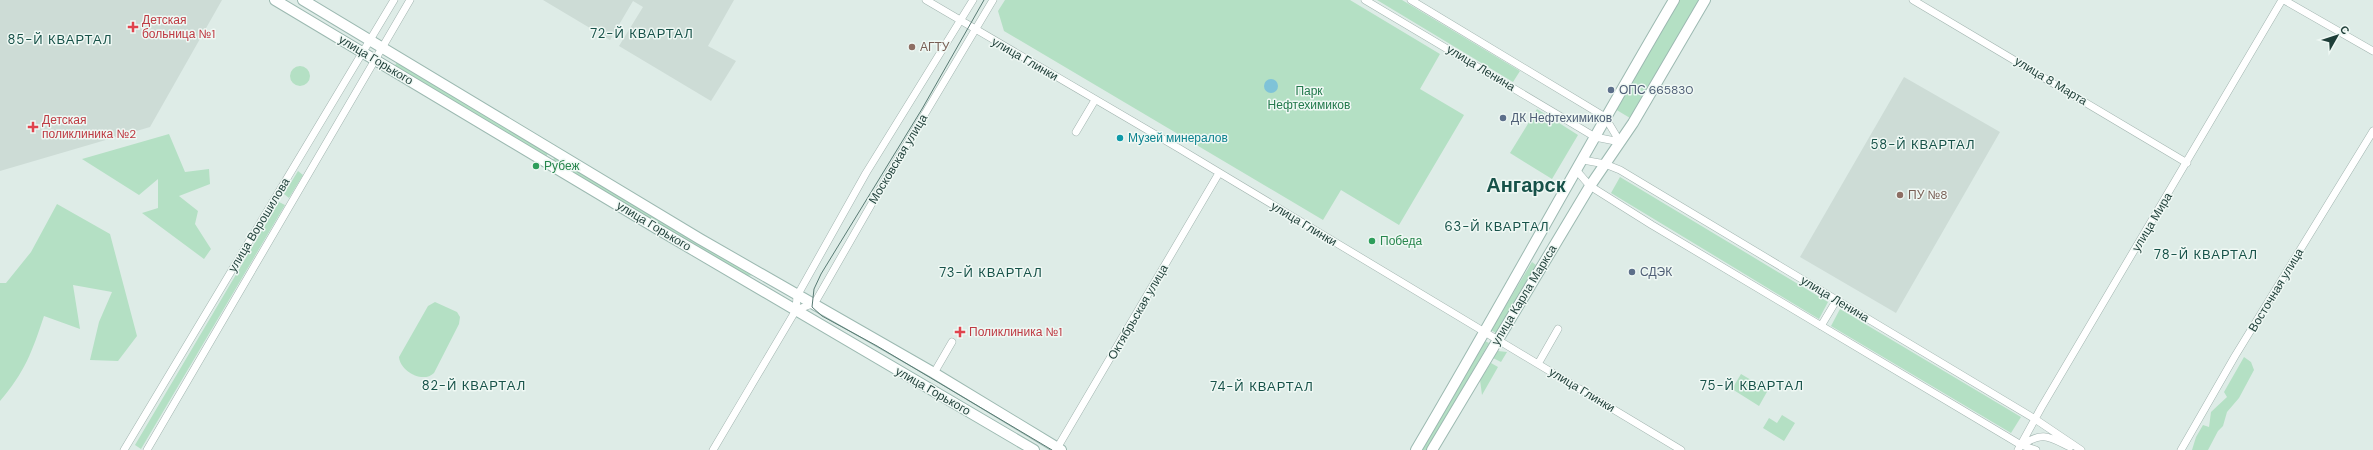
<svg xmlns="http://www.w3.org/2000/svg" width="2373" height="450" font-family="'DM Sans',sans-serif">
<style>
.built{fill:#cddcd6}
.green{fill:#b4e0c4}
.water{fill:#7fc3d8}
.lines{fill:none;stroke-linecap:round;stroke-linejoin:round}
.street-casing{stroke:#a1b4af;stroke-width:8}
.secondary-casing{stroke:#9cb9b1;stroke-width:12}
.street{stroke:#fff;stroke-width:7}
.secondary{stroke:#fff;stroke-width:10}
.tram{stroke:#587a73;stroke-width:1}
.health-dot{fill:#e0444e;stroke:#eff8f4;stroke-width:1.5}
.education-dot{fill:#8d6e63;stroke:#eff8f4;stroke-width:1.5}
.service-dot{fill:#5c6f8a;stroke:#eff8f4;stroke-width:1.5}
.culture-dot{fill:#0f9aa8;stroke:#eff8f4;stroke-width:1.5}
.leisure-dot{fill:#2e9e5b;stroke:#eff8f4;stroke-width:1.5}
.labels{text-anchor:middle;stroke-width:3;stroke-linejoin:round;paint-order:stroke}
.health-label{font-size:12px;fill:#be3a42;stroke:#eff8f4;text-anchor:start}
.education-label{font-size:12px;fill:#785e54;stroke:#eff8f4;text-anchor:start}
.street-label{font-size:12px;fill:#1e3e38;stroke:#eff8f4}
.service-label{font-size:12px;fill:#4e5e75;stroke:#eff8f4;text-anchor:start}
.park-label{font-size:12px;fill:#23794c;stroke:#eff8f4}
.culture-label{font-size:12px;fill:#0d838f;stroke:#eff8f4;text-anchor:start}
.leisure-label{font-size:12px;fill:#27864d;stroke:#eff8f4;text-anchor:start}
.neighbourhood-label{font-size:13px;letter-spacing:1px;fill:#175249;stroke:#eff8f4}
.town-label{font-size:20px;font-weight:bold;fill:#175249;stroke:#eff8f4}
</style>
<rect width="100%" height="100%" fill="#deece7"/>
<!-- built -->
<path class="built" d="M0 0H222L150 127 0 171Z
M543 0H734L708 46 736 61 711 101 619 46 643 7 633 1 610 40Z
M1904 77 2000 132 1896 313 1800 257Z"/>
<!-- green -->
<path class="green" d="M1005 0H1350L1440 54 1420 89 1464 115 1399 225 1341 190 1323 220 1004 31 998 11Z
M1377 0H1402L1520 71 1513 82Z
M1679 0H1700L1630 118 1615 109Z
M397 62 548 153 546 158 394 67Z
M290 76a10 10 0 1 1 20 0a10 10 0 1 1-20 0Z
M1537 109 1578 135 1552 179 1510 153Z
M169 134 185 172 209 169 210 184 179 196 198 211 195 224 211 249 204 259 142 213 158 208V179L139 195 82 159Z
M555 157 755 275 746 276 552 161Z
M298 171 303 175 289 198 284 194Z
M1620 177 1828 302 1819 319 1611 193Z
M279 202 285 205 141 449 135 445Z
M57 204 110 234 137 336 118 361 90 360 99 322 112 292 73 285 80 329 44 316C32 352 25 372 0 401V283H6L31 252Z
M1532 262 1536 265 1496 333 1491 330Z
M435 302 457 312 460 317 459 324 434 373C423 384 400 371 399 357L428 306Z
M1840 309 2021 417 2011 433 1831 326Z
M1485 341 1489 343 1427 450H1421Z
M1498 351 1507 352 1501 362 1493 358Z
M2244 357 2251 362 2254 370 2239 398 2227 412 2223 426 2218 431 2208 450H2192L2196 437 2203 425 2209 427 2211 412 2227 397 2224 392Z
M1491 363 1498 367 1482 395 1480 380Z
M1741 374 1768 390 1759 406 1732 389Z
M1782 415 1795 423 1784 441 1763 428 1769 418 1777 423Z"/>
<!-- water -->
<path class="water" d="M1264 86a7 7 0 1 1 14 0a7 7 0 1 1-14 0Z"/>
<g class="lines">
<defs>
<path id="street" d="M926 0 1180 149 1681 450
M1365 0 1595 137 1620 142
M1411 0 1605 117 1620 142
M1913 0 2187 163
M2284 0 2373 51
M1076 132 1095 100
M1583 160 1605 164 1620 170 2035 419 2081 450
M1577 171 1590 186 1652 225 2021 445 2036 450
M796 310 812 304 817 299 883 184 993 0
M1821 326 1836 301
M1538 364 1558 329
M934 373 952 342
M2022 445C2043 431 2049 437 2070 447
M124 450 394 0
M147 450 410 0
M713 450 796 310 797 296 866 173 973 0
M1056 450 1219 173
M2018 450 2041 408 2282 0
M2181 450 2235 356 2373 131"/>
<path id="secondary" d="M275 0 661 231 1034 450
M303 0 700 239 934 373 1061 450
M1416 450C1504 301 1586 149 1674 0
M1432 450 1590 186 1633 123 1705 0"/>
</defs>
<!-- street casing -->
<use href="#street" class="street-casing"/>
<!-- secondary casing -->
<use href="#secondary" class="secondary-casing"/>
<!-- street -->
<use href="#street" class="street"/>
<!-- secondary -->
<use href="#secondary" class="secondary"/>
<!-- tram -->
<path class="tram" d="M984 0 922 109 821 274 814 289 812 307 822 316 877 346 1052 450"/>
</g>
<!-- markers -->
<g class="health-dot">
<path d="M131 21h4v4h4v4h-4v4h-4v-4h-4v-4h4z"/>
<path d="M31 121h4v4h4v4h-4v4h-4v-4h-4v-4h4z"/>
<path d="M958 326h4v4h4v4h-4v4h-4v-4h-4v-4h4z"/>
</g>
<g class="education-dot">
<circle cx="912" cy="47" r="4"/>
<circle cx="1900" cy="195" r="4"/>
</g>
<g class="service-dot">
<circle cx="1611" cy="90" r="4"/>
<circle cx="1503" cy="118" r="4"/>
<circle cx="1632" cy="272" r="4"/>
</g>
<circle class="culture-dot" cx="1120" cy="138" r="4"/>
<g class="leisure-dot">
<circle cx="536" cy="166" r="4"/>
<circle cx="1372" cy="241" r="4"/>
</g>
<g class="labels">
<!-- health labels -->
<g class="health-label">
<text x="142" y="24">Детская<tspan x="142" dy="14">больница №1</tspan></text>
<text x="42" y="124">Детская<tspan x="42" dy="14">поликлиника №2</tspan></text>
<text x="969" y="336">Поликлиника №1</text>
</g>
<!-- education labels -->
<g class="education-label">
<text x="920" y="51">АГТУ</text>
<text x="1908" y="199">ПУ №8</text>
</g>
<!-- street labels -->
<g class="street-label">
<text transform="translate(1025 59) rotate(30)" y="4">улица Глинки</text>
<text transform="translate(376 60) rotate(31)" y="4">улица Горького</text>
<text transform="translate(1481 68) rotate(31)" y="4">улица Ленина</text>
<text transform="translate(2051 81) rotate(31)" y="4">улица 8 Марта</text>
<text transform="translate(898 159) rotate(-59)" y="4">Московская улица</text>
<text transform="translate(2152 222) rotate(-59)" y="4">улица Мира</text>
<text transform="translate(1304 224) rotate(31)" y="4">улица Глинки</text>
<text transform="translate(259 225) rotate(-59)" y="4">улица Ворошилова</text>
<text transform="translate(654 226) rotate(31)" y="4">улица Горького</text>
<text transform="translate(2276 290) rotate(-59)" y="4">Восточная улица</text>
<text transform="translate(1524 295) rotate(-59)" y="4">улица Карла Маркса</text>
<text transform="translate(1835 299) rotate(31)" y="4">улица Ленина</text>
<text transform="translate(1138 312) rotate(-60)" y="4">Октябрьская улица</text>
<text transform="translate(1582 390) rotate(31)" y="4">улица Глинки</text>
<text transform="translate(933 391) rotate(30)" y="4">улица Горького</text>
</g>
<!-- service labels -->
<g class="service-label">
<text x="1619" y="94">ОПС 665830</text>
<text x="1511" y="122">ДК Нефтехимиков</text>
<text x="1640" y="276">СДЭК</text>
</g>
<!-- park labels -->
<g class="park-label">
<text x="1309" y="95">Парк<tspan x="1309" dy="14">Нефтехимиков</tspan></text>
</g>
<!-- culture labels -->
<g class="culture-label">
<text x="1128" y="142">Музей минералов</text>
</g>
<!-- leisure labels -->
<g class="leisure-label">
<text x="544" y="170">Рубеж</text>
<text x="1380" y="245">Победа</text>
</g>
<!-- neighbourhood labels -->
<g class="neighbourhood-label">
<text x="642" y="38">72-Й КВАРТАЛ</text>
<text x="60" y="44">85-Й КВАРТАЛ</text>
<text x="1923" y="149">58-Й КВАРТАЛ</text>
<text x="1497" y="231">63-Й КВАРТАЛ</text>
<text x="2206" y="259">78-Й КВАРТАЛ</text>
<text x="991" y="277">73-Й КВАРТАЛ</text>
<text x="474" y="390">82-Й КВАРТАЛ</text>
<text x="1752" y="390">75-Й КВАРТАЛ</text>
<text x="1262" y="391">74-Й КВАРТАЛ</text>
</g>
<!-- town labels -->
<g class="town-label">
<text x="1526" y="192">Ангарск</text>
</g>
</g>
<!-- north arrow -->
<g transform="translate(2337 36) rotate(51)" stroke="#eff8f4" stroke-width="3" paint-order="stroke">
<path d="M0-3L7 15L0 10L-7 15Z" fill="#1e3e38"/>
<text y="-6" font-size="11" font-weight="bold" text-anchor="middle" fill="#1e3e38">С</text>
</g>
</svg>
